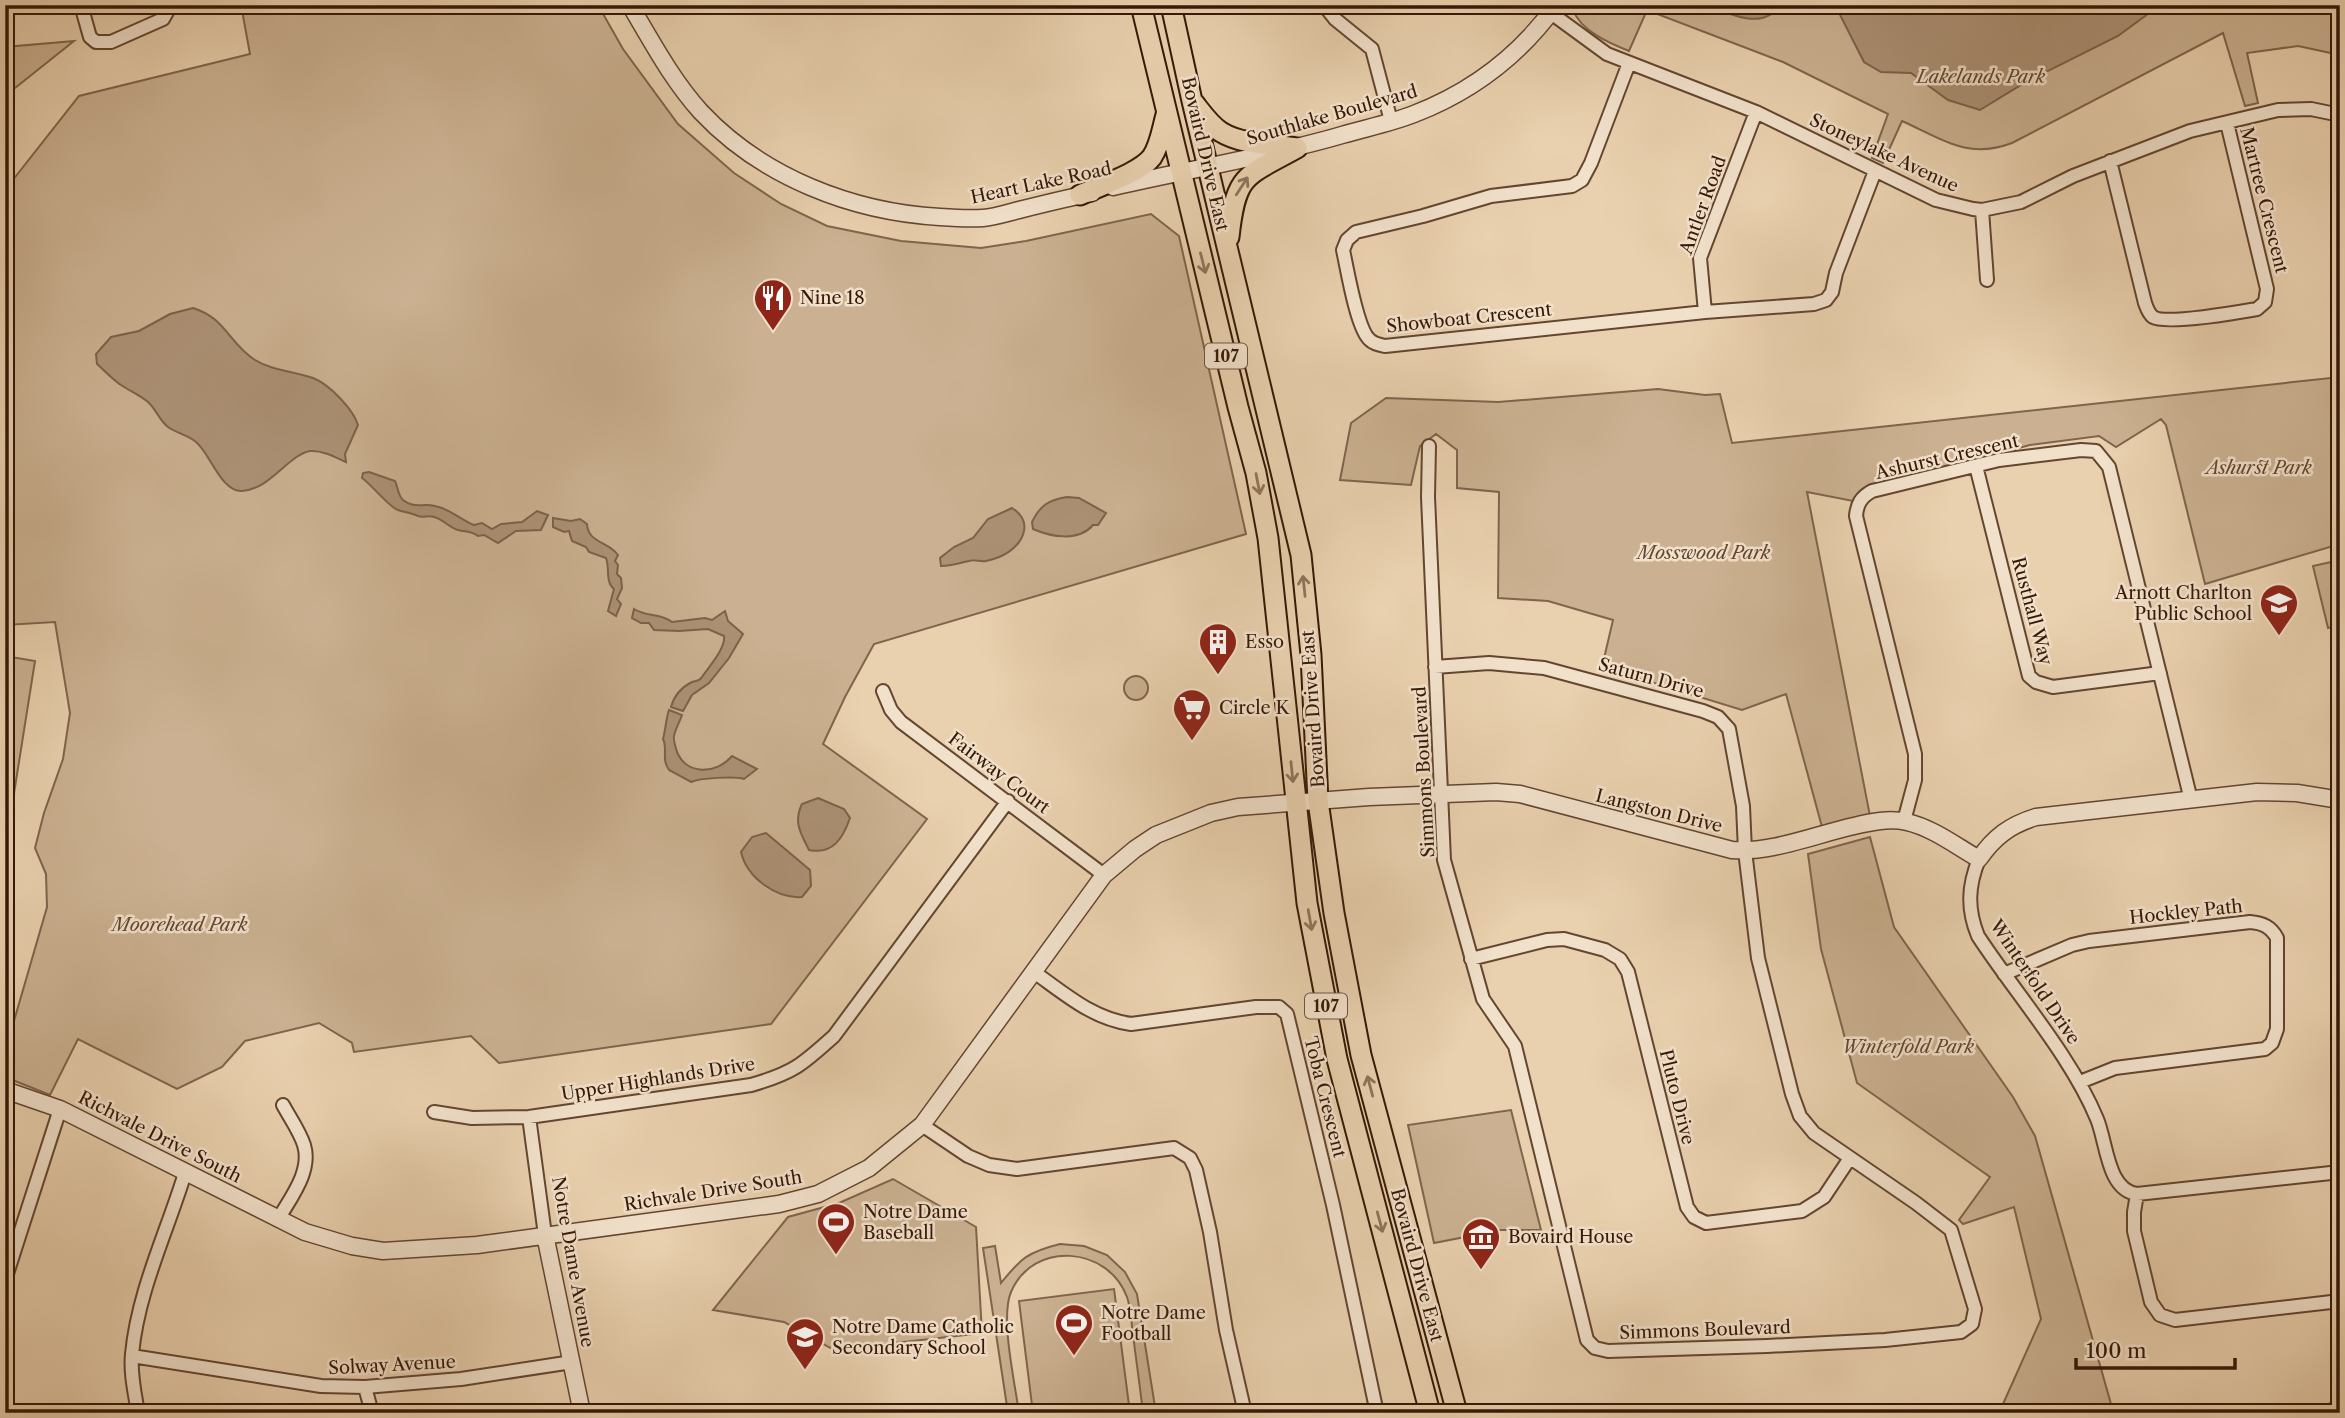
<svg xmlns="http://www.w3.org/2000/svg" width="2345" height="1418" font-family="'Libre Caslon Text',serif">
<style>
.green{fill:#cbb191;stroke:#80644c;stroke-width:2}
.water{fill:#ac9175;stroke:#7d6149;stroke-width:2}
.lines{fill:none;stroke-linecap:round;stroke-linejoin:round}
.minor-casing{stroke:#634630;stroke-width:16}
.tertiary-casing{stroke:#634630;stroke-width:19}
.secondary-casing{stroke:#361806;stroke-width:21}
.primary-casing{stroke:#361806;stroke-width:23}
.minor{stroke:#f1e0ca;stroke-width:12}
.tertiary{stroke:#f1e0ca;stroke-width:16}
.secondary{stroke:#f1e0ca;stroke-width:18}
.primary{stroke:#e9d0ae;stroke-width:19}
.oneway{stroke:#90745a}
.labels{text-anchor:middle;stroke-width:5;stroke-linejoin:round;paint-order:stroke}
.shield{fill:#f1e0ca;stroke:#6e5441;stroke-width:2}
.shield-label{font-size:16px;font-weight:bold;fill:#361806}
.park-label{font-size:18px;font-style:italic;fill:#634630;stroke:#f1e0ca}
.street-label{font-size:18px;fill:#361806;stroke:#f1e0ca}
.poi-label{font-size:18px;fill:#361806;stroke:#f1e0ca;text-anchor:start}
</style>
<rect width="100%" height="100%" fill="#e9d0ae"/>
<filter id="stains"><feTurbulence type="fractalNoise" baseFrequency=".00286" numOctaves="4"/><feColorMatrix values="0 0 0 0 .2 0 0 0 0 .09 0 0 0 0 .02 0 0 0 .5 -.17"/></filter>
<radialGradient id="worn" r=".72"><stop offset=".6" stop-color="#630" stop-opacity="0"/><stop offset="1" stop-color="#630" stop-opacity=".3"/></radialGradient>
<!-- green -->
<path class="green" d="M241 5H598L623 49 678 124 734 173 781 204 827 226 901 241 981 248 1026 241 1151 214 1179 236 1246 534 874 644 845 697 823 744 927 819 771 1024 499 1063 471 1036 354 1052 352 1043 319 1023 245 1041 222 1067 177 1089 78 1039 50 1095 5 1077V1052L47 907 46 874 35 848 44 813 63 759 70 713 55 622 5 625V190L79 96 250 54Z
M1577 5H2340V55L2298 46 2247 53 2258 103 2245 106 2223 33 2012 143C1967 160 1942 139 1902 121L1883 163 1872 158 1888 114 1783 62 1647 10 1629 51C1609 43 1581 31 1573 10Z
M74 41 5 96V47Z
M2340 377V544L2205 584 2166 425 2161 419 2116 447 2099 436 2030 445 1873 486 1853 501 1807 492 1870 816 1822 827 1786 694 1742 710 1602 667 1613 620 1548 601 1498 598 1499 492 1457 488V450L1436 434 1420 446 1411 485 1340 480 1351 423 1386 398 1498 402 1658 389 1705 395 1720 394 1732 443Z
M2340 560V625L2328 628 2313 566Z
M5 656 35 661 9 825 5 824Z
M1124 688a12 12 0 1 1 24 0a12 12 0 1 1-24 0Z
M1870 837 1894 927 2013 1097 2035 1136 2113 1411 1999 1413 2041 1319 2014 1207 1963 1224 1959 1220 1990 1177 1857 1083 1821 949 1808 854Z
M1511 1110 1541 1230H1501L1434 1243 1408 1125Z
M893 1179 976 1227 982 1333 834 1350 784 1322 713 1310 788 1217 839 1203Z
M1060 1244 1084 1246 1107 1255 1125 1272 1137 1294 1156 1413H1143C1140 1386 1136 1360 1133 1334 1131 1322 1131 1308 1127 1297 1108 1246 1033 1240 1011 1292 1000 1318 1015 1383 1019 1413H1008L983 1248 995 1246 1001 1283C1021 1258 1028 1252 1060 1244Z
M1114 1289 1130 1413H1033L1019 1301Z"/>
<!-- water -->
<path class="water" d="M1708 5H1779C1765 31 1728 14 1708 5Z
M1835 5H2160L2118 36 2026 82 1980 110 1948 100 1911 73 1881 72 1864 62Z
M193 308C226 318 229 344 255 360 273 371 294 371 313 378 329 384 353 409 358 425L345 454 346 462C335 457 322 450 310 451 288 455 271 489 242 491 221 492 210 453 196 442 188 435 176 433 168 427 159 420 156 409 148 402 140 395 130 391 121 385 112 379 105 371 97 364L96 354 111 337 139 331 170 314Z
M369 472 395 481C398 487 398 496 403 500 414 509 423 503 435 506 451 509 460 520 474 525L482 523 492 529 501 524 522 522 537 511 548 515 541 530 516 531 498 543 484 535 478 536C472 531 465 532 458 530 448 527 443 519 434 517 429 515 423 518 418 516 411 513 404 512 398 510 390 508 371 484 362 478L363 473Z
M1067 497 1079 498 1106 513 1098 525H1093C1079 542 1051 537 1033 529L1032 522C1040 505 1049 500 1067 497Z
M1012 508C1020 513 1026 521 1024 531 1020 549 1001 558 986 561 980 562 975 559 969 561 959 563 952 566 941 566L940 558 954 547 973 538 988 519Z
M553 518 571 521 580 519 587 524C588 543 608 541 618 555L615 561 618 565 617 574 621 578 622 588 617 599 621 604 616 616 608 611 614 589C605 582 610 568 606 558L589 552 586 547 572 541 569 531 564 532 553 527Z
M634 609C646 617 661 613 672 622L705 618 712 620 725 611 728 621 743 634 729 658 709 683 692 695 683 711 671 707C674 696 682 687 692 682 696 680 699 682 702 677 708 668 726 648 724 636L708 629 679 631 654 630 649 623H641L632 618Z
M669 710 682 715C680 721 675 730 674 736 673 740 676 748 677 752 687 776 717 774 732 756L757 769 744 779C735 776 700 778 691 782L669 770C661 759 668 749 663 739 665 733 667 713 669 710Z
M818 798 844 809 850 818C843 838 833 855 809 850 801 834 793 822 802 804Z
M766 833 810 870 811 886 802 897C777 899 747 878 741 852L752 837Z"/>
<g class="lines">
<defs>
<path id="minor" d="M81 5 90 37 96 42H111L163 19 171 5
M1324 5 1335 19 1372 49 1391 121
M1540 5 1607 54 1756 112 1936 200 1973 209 1982 210 2021 202 2073 176 2190 131 2278 110 2311 109 2340 115
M1629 63 1591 163 1582 180 1572 186 1491 196 1423 216 1356 232 1347 240 1343 250C1347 268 1357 330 1370 340 1374 344 1380 345 1385 346L1705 312 1814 304 1826 300 1832 292 1836 273 1875 171
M2110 161 2145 303C2147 308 2148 313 2153 317 2166 325 2240 312 2257 309L2265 302 2267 289 2227 123
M1982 210 1987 280
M1705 312 1700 258 1756 112
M1429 446 1428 497 1444 860 1483 999 1515 1046 1587 1340 1595 1348 1608 1351 1767 1346 1885 1340 1961 1332 1972 1324 1975 1309 1951 1230 1916 1203 1814 1133 1800 1116 1792 1094 1758 958 1745 851 1743 806 1729 729 1718 717 1703 711 1544 668 1489 663 1435 667
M1976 466 2029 676 2036 682 2053 687 2160 673
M883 691 891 710 901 722 1104 875
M1904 821 1915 780V754L1856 516C1857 504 1861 497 1872 491L1999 460 2081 450 2096 451 2109 467 2191 800
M1979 859C1968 886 1967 909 1978 936 2016 994 2071 1056 2097 1119 2107 1143 2107 1190 2137 1194L2340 1172
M1471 959 1547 940 1564 939 1605 950 1620 959 1628 972 1687 1207 1694 1217 1706 1223 1802 1211 1824 1197 1850 1158
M1034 972C1065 994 1093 1019 1131 1024L1256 1007H1279L1287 1014 1333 1205 1377 1413
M2004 974 2072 945 2089 941 2250 922C2263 923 2271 927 2277 938V1029L2272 1043 2265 1049 2115 1068 2080 1082
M434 1112 472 1118 529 1117 751 1085C793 1073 802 1065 834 1036L1008 801
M529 1117 545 1235
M922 1125 968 1156 989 1165 1017 1169 1174 1148 1190 1158 1196 1170 1210 1232 1226 1330 1245 1413
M2137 1194 2134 1212V1231L2151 1302 2160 1315 2175 1320 2340 1301
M279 1218C291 1197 312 1171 304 1145 300 1132 290 1118 283 1105
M5 1280 60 1109
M132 1356 321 1386 365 1387 461 1379 572 1362
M365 1387 372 1413
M138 1413C135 1394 130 1373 132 1354 138 1291 167 1232 185 1173"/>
<path id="tertiary" d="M630 5C652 42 672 80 701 112 762 177 852 212 940 217 954 218 969 219 983 218 995 217 1007 213 1019 210 1043 204 1067 198 1092 193
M1113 187C1190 169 1267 157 1342 135 1366 128 1391 123 1414 114 1471 92 1520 55 1556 5
M5 1090 60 1109 305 1232 352 1246 383 1251 477 1245 779 1204 818 1194 869 1168 922 1125 1104 875 1135 849 1156 835 1211 813 1238 807 1369 797 1496 792 1520 794 1732 850C1772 853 1814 835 1854 826 1871 822 1889 818 1907 822 1933 828 1956 846 1979 859 1994 837 2010 825 2036 817L2257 792 2297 793 2340 800
M545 1235 582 1413"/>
<path id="secondary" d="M2331 1413 2340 1412"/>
<path id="primary" d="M1141 5 1238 407 1256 473 1268 538 1307 903 1337 1059 1430 1413
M1171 5 1192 101 1301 555 1311 655 1318 801 1334 913 1361 1055 1457 1413
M1194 103C1202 113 1210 125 1221 132 1242 145 1273 144 1297 148
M1080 195C1099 186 1140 173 1152 157 1160 145 1162 129 1166 115
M1229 237C1236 173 1245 177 1297 148"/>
</defs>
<!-- minor casing -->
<use href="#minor" class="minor-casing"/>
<!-- tertiary casing -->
<use href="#tertiary" class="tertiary-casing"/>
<!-- secondary casing -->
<use href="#secondary" class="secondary-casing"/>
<!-- primary casing -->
<use href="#primary" class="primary-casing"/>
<!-- minor -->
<use href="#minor" class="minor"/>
<!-- tertiary -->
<use href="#tertiary" class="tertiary"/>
<!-- secondary -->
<use href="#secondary" class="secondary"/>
<!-- primary -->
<use href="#primary" class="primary"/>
</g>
<!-- one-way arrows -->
<defs><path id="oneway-shaft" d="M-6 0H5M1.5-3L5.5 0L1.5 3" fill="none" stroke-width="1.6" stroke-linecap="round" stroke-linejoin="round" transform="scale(1.75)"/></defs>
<g class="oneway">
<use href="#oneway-shaft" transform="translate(1242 186) rotate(-57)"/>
<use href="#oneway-shaft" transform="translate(1203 263) rotate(76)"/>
<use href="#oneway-shaft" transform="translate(1258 484) rotate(79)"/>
<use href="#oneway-shaft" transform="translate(1304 586) rotate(-96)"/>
<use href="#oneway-shaft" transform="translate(1292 772) rotate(84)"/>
<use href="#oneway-shaft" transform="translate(1310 920) rotate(80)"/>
<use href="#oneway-shaft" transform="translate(1370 1086) rotate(-105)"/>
<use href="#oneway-shaft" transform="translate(1380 1222) rotate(75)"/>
</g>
<!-- icons -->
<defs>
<symbol id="restaurant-pin" viewBox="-11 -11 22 30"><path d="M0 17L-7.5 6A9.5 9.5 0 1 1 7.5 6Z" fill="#8f2418" stroke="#f1e0ca"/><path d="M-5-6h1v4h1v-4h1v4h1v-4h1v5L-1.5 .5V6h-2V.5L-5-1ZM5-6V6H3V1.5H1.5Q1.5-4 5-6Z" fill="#fff"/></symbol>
<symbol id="school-pin" viewBox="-11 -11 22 30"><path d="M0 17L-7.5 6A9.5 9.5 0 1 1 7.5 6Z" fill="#8f2418" stroke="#f1e0ca"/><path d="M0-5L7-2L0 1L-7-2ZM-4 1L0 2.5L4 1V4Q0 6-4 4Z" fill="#fff"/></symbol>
<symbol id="building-pin" viewBox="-11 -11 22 30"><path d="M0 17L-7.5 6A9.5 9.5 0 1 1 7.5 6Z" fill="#8f2418" stroke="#f1e0ca"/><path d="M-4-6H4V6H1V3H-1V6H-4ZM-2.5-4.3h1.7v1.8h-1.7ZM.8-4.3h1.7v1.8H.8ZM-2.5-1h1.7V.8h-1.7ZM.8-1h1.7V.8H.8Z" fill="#fff"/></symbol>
<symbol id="supermarket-pin" viewBox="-11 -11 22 30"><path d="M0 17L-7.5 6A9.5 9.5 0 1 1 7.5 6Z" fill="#8f2418" stroke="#f1e0ca"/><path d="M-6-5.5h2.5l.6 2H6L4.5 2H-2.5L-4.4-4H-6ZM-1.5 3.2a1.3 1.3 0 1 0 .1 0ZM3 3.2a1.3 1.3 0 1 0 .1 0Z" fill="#fff"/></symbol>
<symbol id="stadium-pin" viewBox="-11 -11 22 30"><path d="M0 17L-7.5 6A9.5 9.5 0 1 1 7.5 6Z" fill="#8f2418" stroke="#f1e0ca"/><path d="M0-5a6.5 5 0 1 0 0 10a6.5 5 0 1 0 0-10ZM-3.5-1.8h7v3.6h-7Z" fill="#fff"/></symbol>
<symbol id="museum-pin" viewBox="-11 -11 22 30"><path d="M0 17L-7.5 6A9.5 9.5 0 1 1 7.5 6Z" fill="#8f2418" stroke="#f1e0ca"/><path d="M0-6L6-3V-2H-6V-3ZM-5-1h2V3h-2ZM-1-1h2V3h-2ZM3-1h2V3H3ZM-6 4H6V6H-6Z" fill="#fff"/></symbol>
</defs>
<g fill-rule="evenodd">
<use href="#restaurant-pin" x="751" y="276" width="44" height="60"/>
<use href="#school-pin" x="2257" y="581" width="44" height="60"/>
<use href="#building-pin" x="1196" y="620" width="44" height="60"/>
<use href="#supermarket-pin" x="1170" y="686" width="44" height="60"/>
<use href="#stadium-pin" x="814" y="1200" width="44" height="60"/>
<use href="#museum-pin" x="1459" y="1215" width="44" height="60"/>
<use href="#stadium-pin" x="1052" y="1301" width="44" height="60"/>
<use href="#school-pin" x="783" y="1315" width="44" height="60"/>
</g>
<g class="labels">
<!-- shield labels -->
<g class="shield">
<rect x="1205" y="343.5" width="42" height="25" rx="5"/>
<rect x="1305" y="993.5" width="42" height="25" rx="5"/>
</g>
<g class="shield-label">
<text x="1226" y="362">107</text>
<text x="1326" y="1012">107</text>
</g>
<!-- park labels -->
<g class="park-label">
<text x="1981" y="83">Lakelands Park</text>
<text x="2259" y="474">Ashurst Park</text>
<text x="1704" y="559">Mosswood Park</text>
<text x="180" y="931">Moorehead Park</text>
<text x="1908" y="1053">Winterfold Park</text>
</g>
<!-- street labels -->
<g class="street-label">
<text transform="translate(1332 115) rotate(-16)" y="6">Southlake Boulevard</text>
<text transform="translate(1884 153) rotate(25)" y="6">Stoneylake Avenue</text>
<text transform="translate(1205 154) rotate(77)" y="6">Bovaird Drive East</text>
<text transform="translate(1041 183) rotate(-12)" y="6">Heart Lake Road</text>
<text transform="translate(2264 200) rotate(76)" y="6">Martree Crescent</text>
<text transform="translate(1703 205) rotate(-70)" y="6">Antler Road</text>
<text transform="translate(1469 318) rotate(-6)" y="6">Showboat Crescent</text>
<text transform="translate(1947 457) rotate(-13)" y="6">Ashurst Crescent</text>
<text transform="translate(2032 611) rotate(75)" y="6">Rusthall Way</text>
<text transform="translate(1651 678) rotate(15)" y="6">Saturn Drive</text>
<text transform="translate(1313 709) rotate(-94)" y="6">Bovaird Drive East</text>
<text transform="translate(1424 772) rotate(-93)" y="6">Simmons Boulevard</text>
<text transform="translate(999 773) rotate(37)" y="6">Fairway Court</text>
<text transform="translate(1659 811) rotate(14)" y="6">Langston Drive</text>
<text transform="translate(2186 912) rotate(-6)" y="6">Hockley Path</text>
<text transform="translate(2035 982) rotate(56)" y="6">Winterfold Drive</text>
<text transform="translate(658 1079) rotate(-9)" y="6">Upper Highlands Drive</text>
<text transform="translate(1325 1097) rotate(76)" y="6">Toba Crescent</text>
<text transform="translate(1677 1097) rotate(76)" y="6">Pluto Drive</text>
<text transform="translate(160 1137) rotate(27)" y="6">Richvale Drive South</text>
<text transform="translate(713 1191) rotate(-9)" y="6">Richvale Drive South</text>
<text transform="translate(573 1262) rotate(80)" y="6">Notre Dame Avenue</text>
<text transform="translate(1417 1265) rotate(75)" y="6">Bovaird Drive East</text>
<text transform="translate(1705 1330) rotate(-2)" y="6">Simmons Boulevard</text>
<text transform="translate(392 1365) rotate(-3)" y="6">Solway Avenue</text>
</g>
<!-- poi labels -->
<g class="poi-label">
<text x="800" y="304">Nine 18</text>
<text x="2252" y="599" text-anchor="end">Arnott Charlton<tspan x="2252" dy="21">Public School</tspan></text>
<text x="1245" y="648">Esso</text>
<text x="1219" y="714">Circle K</text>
<text x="863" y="1218">Notre Dame<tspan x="863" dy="21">Baseball</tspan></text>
<text x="1508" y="1243">Bovaird House</text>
<text x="1101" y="1319">Notre Dame<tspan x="1101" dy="21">Football</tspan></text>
<text x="832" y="1333">Notre Dame Catholic<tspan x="832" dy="21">Secondary School</tspan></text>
</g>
</g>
<!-- margin -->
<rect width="2345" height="1418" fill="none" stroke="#e9d0ae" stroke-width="28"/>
<rect x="7" y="7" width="2331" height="1404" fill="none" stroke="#361806" stroke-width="3.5"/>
<rect x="14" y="14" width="2317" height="1390" fill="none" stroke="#361806" stroke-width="2"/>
<!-- scale -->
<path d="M2076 1358v10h159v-10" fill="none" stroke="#361806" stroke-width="3.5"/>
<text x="2086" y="1358" font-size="21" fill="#361806" stroke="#f1e0ca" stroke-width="5" paint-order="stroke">100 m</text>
<rect width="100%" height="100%" filter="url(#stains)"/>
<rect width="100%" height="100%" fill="url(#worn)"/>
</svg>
